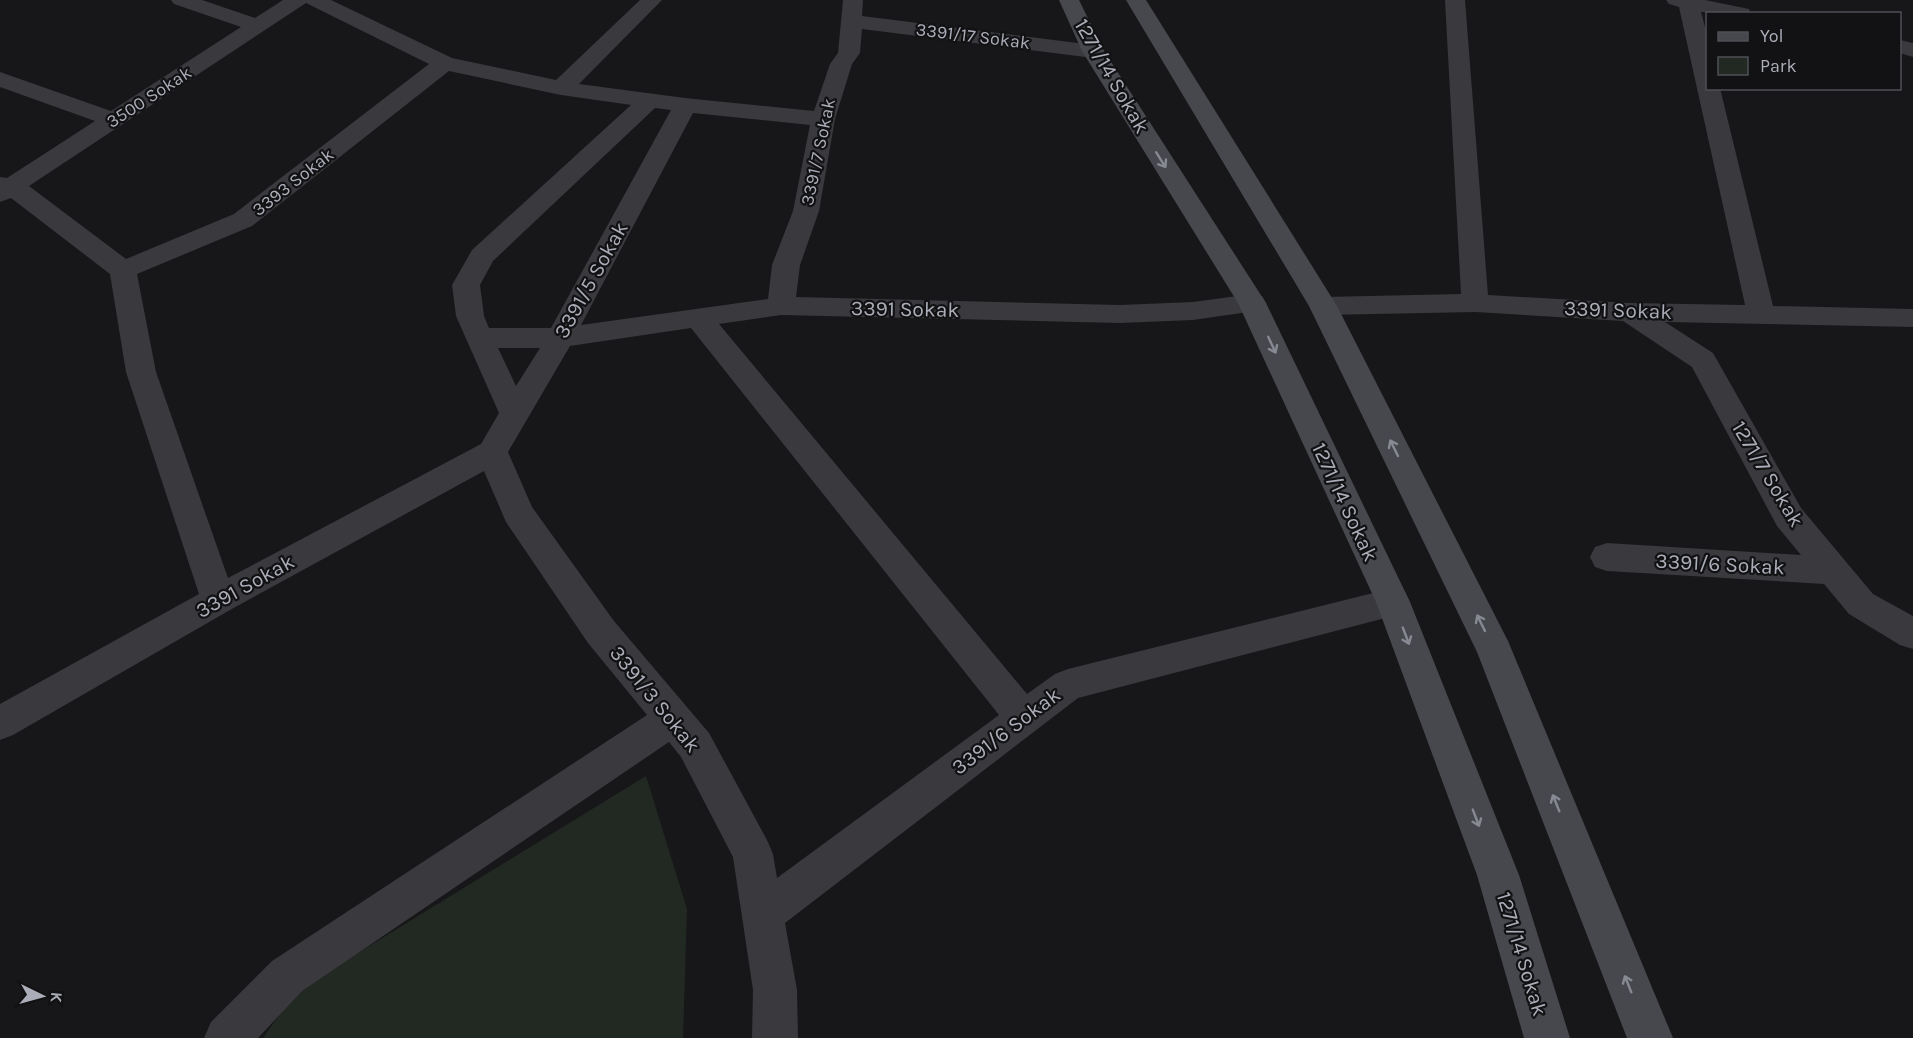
<svg xmlns="http://www.w3.org/2000/svg" width="1913" height="1038" font-family="Karla,sans-serif">
<style>
.green{fill:#222923}
.lines{fill:none;stroke-linecap:round;stroke-linejoin:round}
.street{fill:#39393e;fill-rule:evenodd}
.secondary{fill:#47484e;fill-rule:evenodd}
.oneway{stroke:#888a93}
.labels{text-anchor:middle;stroke-width:4.5;stroke-linejoin:round;paint-order:stroke}
.far-street-label{font-size:18px;fill:#abaeb8;stroke:#121214}
.street-label{font-size:21px;fill:#abaeb8;stroke:#121214}
</style>
<rect width="100%" height="100%" fill="#171719"/>
<!-- green -->
<path class="green" d="M646 776 687 909 683 1038H263L296 991Z"/>
<g class="lines">
<!-- street -->
<path class="street" d="M171 0H202L255 18 283 0H331L452 58 556 80 640 0H662L579 84 685 98 814 111 830 64 838 53 843 0H863L862 16 1101 46 1104 51 1101 56 1093 58 862 29 860 53 852 64 835 119 819 211 800 265 796 297 1120 305 1193 302 1252 294 1262 296 1266 303 1262 310 1193 320 1120 323 781 315 719 324 1027 694 1055 674 1068 669 1393 588 1405 592 1410 602 1405 612 1393 616 1078 698 785 923 797 990 798 1038H752L753 990 733 857 681 757 669 742 302 991 258 1038H204L211 1022 272 961 647 715 588 643 506 522 484 471 230 610 13 735 0 740V704L199 594 126 372 110 274 11 198 0 202V177L7 178 95 121 0 87V72L111 111 241 27 174 4ZM306 3 429 64 234 214 126 259 29 186ZM449 71 561 95 631 105 472 250 452 285 456 316 499 413 481 444 228 578 156 372 137 274 252 226ZM655 108 671 110 551 328H489L484 316 480 285 493 261ZM693 113 810 125 793 211 772 265 768 299 581 325ZM691 328 999 715 777 878 773 854 767 840 709 733 614 621 532 507 508 452 570 346ZM498 348H540L516 386Z
M1445 0H1465L1488 295 1629 303 1745 305 1679 7 1669 4 1666 0H1705L1749 9 1751 14 1701 12 1708 38V88H1720L1773 306 1913 309V327L1665 322 1713 353 1801 508 1873 594 1913 616V649L1900 645 1849 614 1824 584 1607 571 1595 567 1590 557 1595 547 1607 543 1801 555 1777 526 1692 367 1623 321 1475 312 1323 315 1313 313 1309 306 1313 299 1323 297 1461 294Z
M1900 40 1913 43V57L1900 53Z"/>
<!-- secondary -->
<path class="secondary" d="M1059 0H1079L1104 51 1266 303 1410 602 1519 875 1570 1038H1524L1477 875 1376 602 1238 303 1082 51Z
M1126 0H1146L1337 306 1508 641 1673 1038H1627L1477 652 1309 306Z"/>
</g>
<!-- one-way arrows -->
<defs><path id="oneway-shaft" d="M-6 0H5M1.5-3L5.5 0L1.5 3" fill="none" stroke-width="1.6" stroke-linecap="round" stroke-linejoin="round" transform="scale(1.5)"/></defs>
<g class="oneway">
<use href="#oneway-shaft" transform="translate(1161 160) rotate(58)"/>
<use href="#oneway-shaft" transform="translate(1272 345) rotate(65)"/>
<use href="#oneway-shaft" transform="translate(1394 448) rotate(-116)"/>
<use href="#oneway-shaft" transform="translate(1481 623) rotate(-116)"/>
<use href="#oneway-shaft" transform="translate(1406 636) rotate(69)"/>
<use href="#oneway-shaft" transform="translate(1556 803) rotate(-112)"/>
<use href="#oneway-shaft" transform="translate(1476 818) rotate(69)"/>
<use href="#oneway-shaft" transform="translate(1628 984) rotate(-112)"/>
</g>
<g class="labels">
<!-- far-street labels -->
<g class="far-street-label">
<text transform="translate(973 36) rotate(7)" y="6">3391/17 Sokak</text>
<text transform="translate(149 97) rotate(-33)" y="6">3500 Sokak</text>
<text transform="translate(818 152) rotate(-78)" y="6">3391/7 Sokak</text>
<text transform="translate(293 182) rotate(-38)" y="6">3393 Sokak</text>
</g>
<!-- street labels -->
<g class="street-label">
<text transform="translate(1112 76) rotate(60)" y="7">1271/14 Sokak</text>
<text transform="translate(591 280) rotate(-61)" y="7">3391/5 Sokak</text>
<text transform="translate(905 309) rotate(1)" y="7">3391 Sokak</text>
<text transform="translate(1618 310) rotate(2)" y="7">3391 Sokak</text>
<text transform="translate(1768 474) rotate(59)" y="7">1271/7 Sokak</text>
<text transform="translate(1345 502) rotate(65)" y="7">1271/14 Sokak</text>
<text transform="translate(1720 564) rotate(3)" y="7">3391/6 Sokak</text>
<text transform="translate(245 586) rotate(-29)" y="7">3391 Sokak</text>
<text transform="translate(655 699) rotate(51)" y="7">3391/3 Sokak</text>
<text transform="translate(1006 731) rotate(-37)" y="7">3391/6 Sokak</text>
<text transform="translate(1522 954) rotate(73)" y="7">1271/14 Sokak</text>
</g>
</g>
<!-- legend -->
<rect x="1706" y="12" width="195" height="78" fill="#121214" stroke="#4f5056" stroke-width="1.5"/>
<rect x="1718" y="32" width="30" height="9" fill="#47484e" stroke="#4f5056" stroke-width="1.5"/>
<text x="1760" y="42" font-size="18" fill="#abaeb8">Yol</text>
<rect x="1718" y="57" width="30" height="18" fill="#222923" stroke="#4f5056" stroke-width="1.5"/>
<text x="1760" y="72" font-size="18" fill="#abaeb8">Park</text>
<!-- north arrow -->
<g transform="translate(42 996) rotate(95)" stroke="#121214" stroke-width="4.5" paint-order="stroke">
<path d="M0-4.5L10 22L0 15L-10 22Z" fill="#abaeb8"/>
<text y="-9" font-size="16" font-weight="bold" text-anchor="middle" fill="#abaeb8">K</text>
</g>
</svg>
